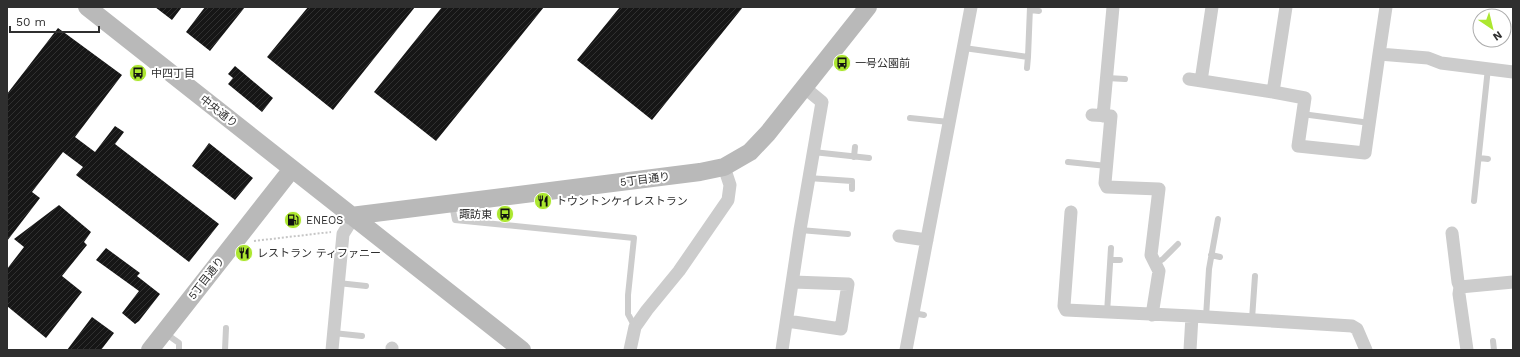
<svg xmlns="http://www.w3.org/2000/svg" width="1520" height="357" font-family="'Work Sans','Noto Sans JP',sans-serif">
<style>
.building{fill:url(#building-hatch)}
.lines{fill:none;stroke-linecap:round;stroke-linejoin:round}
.path{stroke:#c6c6c6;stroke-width:2;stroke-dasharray:2 2;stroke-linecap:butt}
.lane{stroke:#ccc;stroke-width:6}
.street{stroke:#ccc;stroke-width:13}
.secondary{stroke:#b9b9b9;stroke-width:18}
.labels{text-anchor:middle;stroke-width:4;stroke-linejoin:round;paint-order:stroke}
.poi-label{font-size:11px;fill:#2f2f2f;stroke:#fff;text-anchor:start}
.street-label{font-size:11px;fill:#2f2f2f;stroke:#fff}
</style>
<defs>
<pattern id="building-hatch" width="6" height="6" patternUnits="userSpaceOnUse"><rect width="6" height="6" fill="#161616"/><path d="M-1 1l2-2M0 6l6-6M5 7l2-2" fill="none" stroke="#303030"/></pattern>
</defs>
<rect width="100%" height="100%" fill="#fff"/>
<!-- building -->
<path class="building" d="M155 7H182L172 20Z
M205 7H245L210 51 186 32Z
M308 7H415L333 110 267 57Z
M442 7H544L436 141 374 92Z
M620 7H743L652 120 577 60Z
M58 28 122 75 75 137 95 152 115 126 124 132 115 144 219 224 189 262 76 175 83 167 63 152 32 192 40 198 7 241V94Z
M235 66 273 98 262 112 228 84 233 78 228 74Z
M209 143 253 178 235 200 192 166Z
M59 205 91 232 84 242 87 245 62 276 82 292 46 338 7 306V269L24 247 14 239Z
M106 248 140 273 137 276 160 294 139 321 135 324 122 313 139 291 96 260Z
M92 317 114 333 101 350H67Z"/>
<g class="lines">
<!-- path -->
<path class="path" d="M254 241 331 232"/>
<!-- lane -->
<path class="lane" d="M1030 10 1039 11
M964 48 1028 57 1030 7
M1027 68 1028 57
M1107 78 1125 79
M1302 114 1370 123
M910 118 949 122
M813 152 869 158
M854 157 855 147
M1479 158 1488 159
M1068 162 1107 166
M808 178 852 181V189
M1474 201 1488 68
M452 205 455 220 634 238 628 295V314L635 327
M800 230 848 234
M1211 255 1220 257
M1111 260H1120
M1155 264 1163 259 1178 244
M338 283 366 286
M913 313 924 315
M1107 313 1111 248
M1206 317 1209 269 1218 219
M1252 319 1255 276
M165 333 179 343V350
M333 333 362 336
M1493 341 1494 350
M225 350 226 328"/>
<!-- street -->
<path class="street" d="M1386 7 1379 54 1428 58 1441 63 1513 72
M1189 79 1273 92 1305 98 1298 146 1365 153 1379 54
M1201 81 1212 7
M1273 92 1286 7
M1092 115 1111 116 1105 183 1107 187 1159 189 1151 255 1159 271 1152 315
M1103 116 1113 7
M1071 212 1064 306 1066 310 1192 316 1190 350
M1452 233 1458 282 1460 287
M899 236 927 240
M1192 316 1352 326 1357 329 1366 350
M787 321 841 329 848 284 793 282
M332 350 343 234 353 218
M392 350V348
M630 350 635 327 647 310 679 271 728 200 730 185 724 167
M782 350 800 230 822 102 805 88
M906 350 971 7
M1467 350 1459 294 1460 287 1513 282"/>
<!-- secondary -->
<path class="secondary" d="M87 7 522 350
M351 216 700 172 724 167 750 152 768 133 868 7
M150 350 292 169"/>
</g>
<!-- icons -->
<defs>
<symbol id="bus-disc" viewBox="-11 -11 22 22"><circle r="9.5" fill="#ace730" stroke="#fff"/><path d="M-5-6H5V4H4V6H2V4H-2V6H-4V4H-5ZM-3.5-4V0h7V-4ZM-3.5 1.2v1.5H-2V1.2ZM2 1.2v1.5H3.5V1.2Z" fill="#111"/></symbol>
<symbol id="restaurant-disc" viewBox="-11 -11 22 22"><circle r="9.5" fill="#ace730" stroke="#fff"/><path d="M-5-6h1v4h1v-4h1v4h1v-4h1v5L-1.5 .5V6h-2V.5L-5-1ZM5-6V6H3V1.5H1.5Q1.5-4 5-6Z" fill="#111"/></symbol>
<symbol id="fuel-disc" viewBox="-11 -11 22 22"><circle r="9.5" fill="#ace730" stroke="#fff"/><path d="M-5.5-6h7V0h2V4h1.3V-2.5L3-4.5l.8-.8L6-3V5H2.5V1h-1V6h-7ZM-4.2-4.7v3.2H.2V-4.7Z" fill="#111"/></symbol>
</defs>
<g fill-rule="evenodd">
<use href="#bus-disc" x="832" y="53" width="20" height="20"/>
<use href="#bus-disc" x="128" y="63" width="20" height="20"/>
<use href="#restaurant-disc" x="533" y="191" width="20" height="20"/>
<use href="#bus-disc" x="495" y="204" width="20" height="20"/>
<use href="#fuel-disc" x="283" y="210" width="20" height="20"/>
<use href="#restaurant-disc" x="234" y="243" width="20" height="20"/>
</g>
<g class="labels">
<!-- poi labels -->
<g class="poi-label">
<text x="855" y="67">一号公園前</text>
<text x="151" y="77">中四丁目</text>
<text x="556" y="205">トウントンケイレストラン</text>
<text x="492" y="218" text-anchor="end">諏訪東</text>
<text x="306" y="224">ENEOS</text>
<text x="257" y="257">レストラン ティファニー</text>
</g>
<!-- street labels -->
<g class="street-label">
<text transform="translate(219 111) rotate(38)" y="4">中央通り</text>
<text transform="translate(645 179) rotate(-7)" y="4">5丁目通り</text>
<text transform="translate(206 278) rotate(-52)" y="4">5丁目通り</text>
</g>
</g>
<!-- border -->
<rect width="1520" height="357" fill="none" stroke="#2f2f2f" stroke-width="16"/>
<!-- north arrow -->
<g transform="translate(1492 28) rotate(145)"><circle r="19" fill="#ffffff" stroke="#acacac"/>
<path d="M0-3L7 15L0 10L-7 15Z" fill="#ace730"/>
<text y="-6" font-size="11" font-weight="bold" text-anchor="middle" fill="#2f2f2f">N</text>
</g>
<!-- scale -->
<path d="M10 26v6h89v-6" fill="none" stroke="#2f2f2f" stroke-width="2"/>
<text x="16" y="26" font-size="12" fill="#2f2f2f" stroke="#ffffff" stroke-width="3" paint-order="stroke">50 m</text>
</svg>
